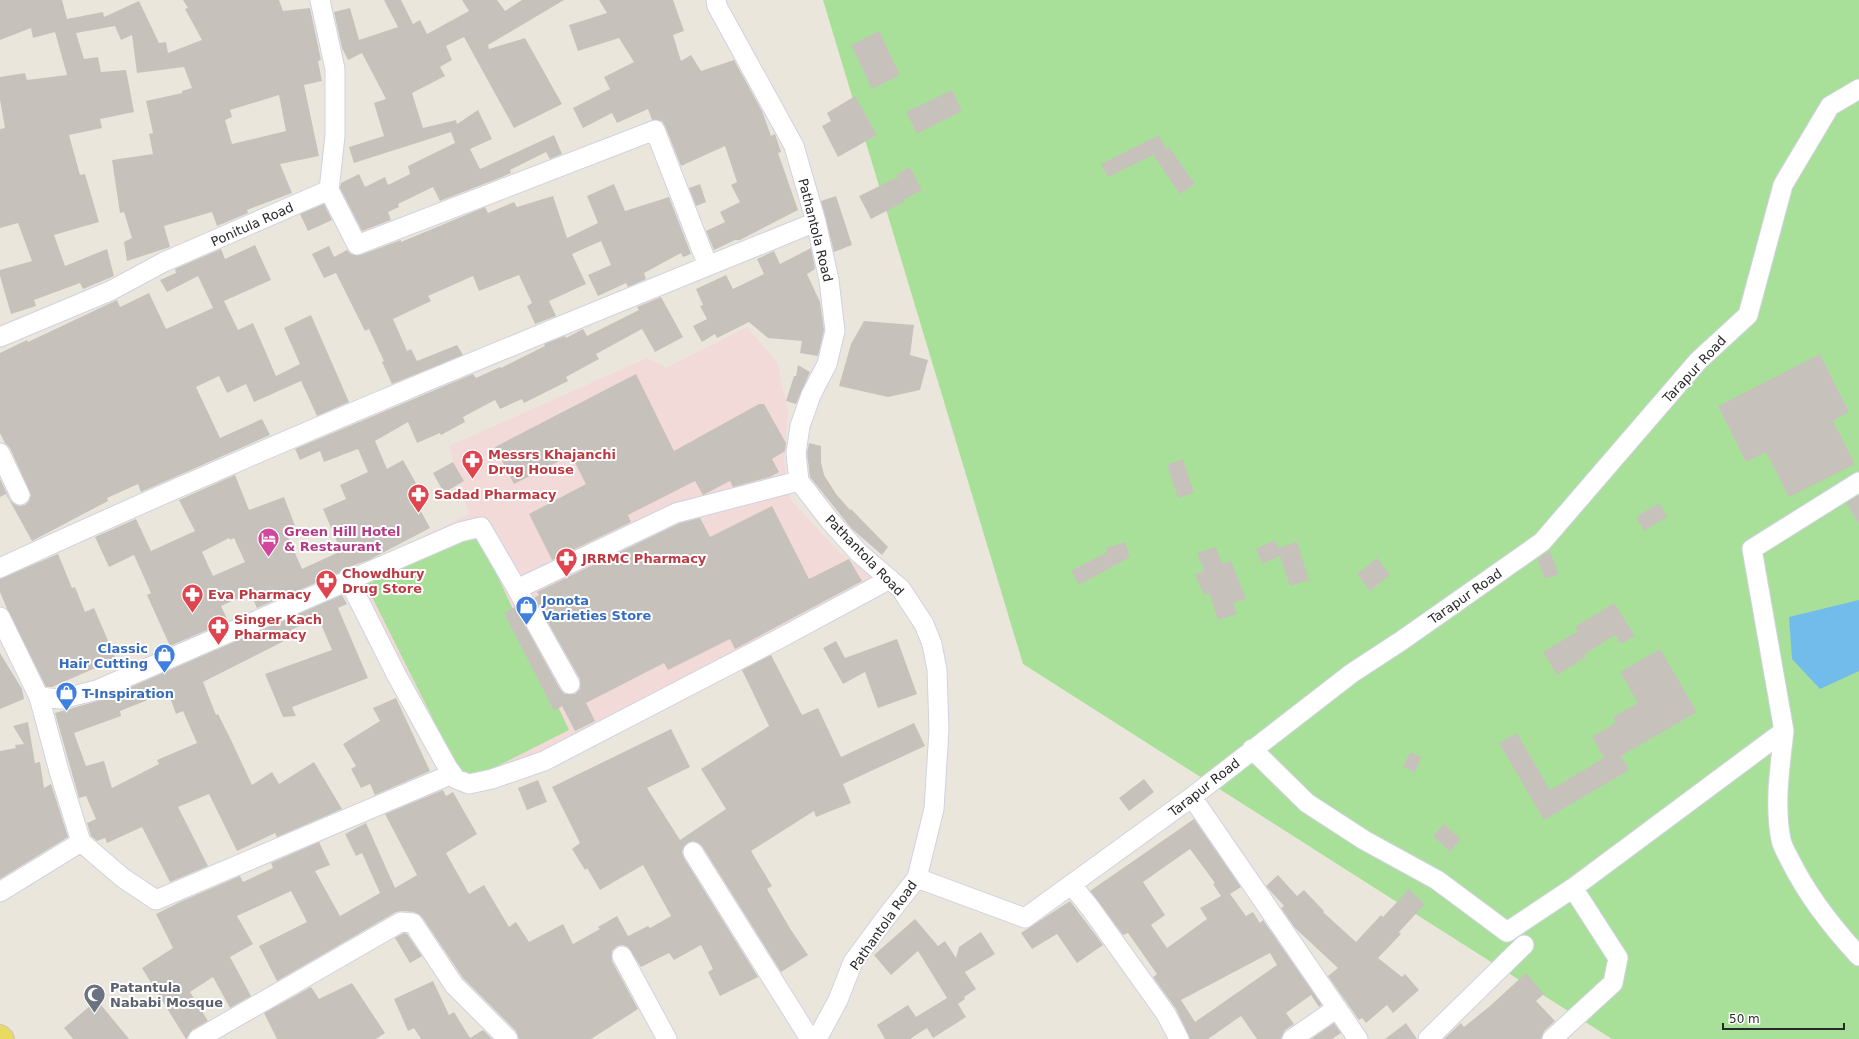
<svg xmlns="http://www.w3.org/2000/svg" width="1859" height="1039" font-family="'DejaVu Sans',sans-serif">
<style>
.medical{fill:#f1dad8}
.green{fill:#a9e099}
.water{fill:#71bcea}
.building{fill:#c6c2bb;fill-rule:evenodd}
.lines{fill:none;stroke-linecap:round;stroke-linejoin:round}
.street-casing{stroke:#d0d2e1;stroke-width:21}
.primary-casing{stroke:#c7c7c7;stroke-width:24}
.street{stroke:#fff;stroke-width:19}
.primary{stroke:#ebda60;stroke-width:22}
.labels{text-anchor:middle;stroke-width:4;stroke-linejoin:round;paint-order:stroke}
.street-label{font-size:13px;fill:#292929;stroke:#fff}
.health-label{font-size:13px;font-weight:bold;fill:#be3a42;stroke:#fff;text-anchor:start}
.hotel-label{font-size:13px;font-weight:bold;fill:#b23c85;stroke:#fff;text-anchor:start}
.shop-label{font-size:13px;font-weight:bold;fill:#366cbe;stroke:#fff;text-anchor:start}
.worship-label{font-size:13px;font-weight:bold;fill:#5b616d;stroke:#fff;text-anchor:start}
</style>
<rect width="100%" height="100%" fill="#ebe6db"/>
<!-- medical -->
<path class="medical" d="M747 327 777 362 788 411 784 459 791 500 840 553 874 577 624 711 460 793 355 571 469 514 449 446 647 358 666 368Z"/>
<!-- green -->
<path class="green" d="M823 0H1859V1039H1612L1023 664Z
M479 536 569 730 478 776H466L458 769 363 579Z"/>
<!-- water -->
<path class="water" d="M1859 600V671L1820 689 1792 659 1789 617Z"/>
<!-- building -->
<path class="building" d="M0 0H62L67 19 103 12 104 17 139 1 159 43 166 42 168 53 202 40 185 9 188 8 183 0H279L283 11 310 8 321 60 318 61 322 81 304 85 319 156 280 164 292 193 247 210 248 213 217 226 212 212 164 226 170 247 127 261 124 242 132 238 124 212 120 213 112 160 153 154 149 134 153 133 146 101 182 93V91L192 88 184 67 137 73 132 35 121 40 115 26 76 33 84 59 98 57 101 72 126 70 134 112 100 119 102 128 69 135 80 175 85 174 99 222 54 235 65 266 107 249 114 276 83 289 80 283 34 300 36 306 11 314 0 276V270L32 261 18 223 0 228V129L5 128 0 100V77L25 73 27 80 67 75 55 32 33 38 31 28 0 40ZM279 95 286 131 232 144 225 120 232 117 230 110Z
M384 0H401L413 24 420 20 427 34 469 11 462 0H497L505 11 522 0H564L488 45 489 49 525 38 562 104 514 128 464 37 446 46 452 60 440 67 445 76 412 93 423 128 456 120 457 124 478 110 492 139 470 149 480 169 554 135 562 154 550 159 546 152 510 170 511 173 502 177 440 201 433 187 398 204 399 207 388 212 391 220 362 231 340 188 341 183 359 174 365 187 385 177 388 185 410 174 408 166 455 143 451 132 354 163 349 147 384 136 374 103 386 99 362 53 348 60 342 48 334 12 350 8 359 40 398 27Z
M599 0H673L684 31 673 35 681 61 691 55 701 71 734 60 762 111 771 136 775 134 781 152 778 153 798 210 740 240H735L714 250 706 231 725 222 720 212 740 202 731 185 737 182 725 146 681 166 665 126 662 121 652 120 648 109 617 123 612 113 583 128 573 108 610 89 604 77 634 62 619 38 578 51 569 25 607 13Z
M879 31 900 75 872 89 851 45Z
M952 90 962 111 917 134 906 112Z
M855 96 877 135 838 157 822 126 831 121 827 113Z
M1159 135 1166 149 1169 147 1195 184 1180 194 1153 155 1108 177 1101 164Z
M910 167 922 190 903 200 904 202 871 219 859 196 898 177 896 175Z
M614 184 625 211 669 197 691 254 683 257 681 253 644 273 646 279 628 287 626 283 598 296 588 275 611 265 601 241 572 254 586 284 549 301 556 316 535 324 527 306 532 303 519 275 479 291 473 276 428 296 431 301 393 319 407 351 411 349 417 361 457 345 463 355 392 384 382 362 384 361 369 329 365 331 336 273 324 278 312 254 329 246 334 257 347 250 351 254 361 255 401 240V242L485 207 488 213 514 202 517 207 553 196 567 238 598 223 587 196Z
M700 184 706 202 696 206 689 188Z
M836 196 852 245 834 252 821 201Z
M324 204 332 220 308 231 300 214Z
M255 245 271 280 224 301 238 330 253 323 276 376 300 364 284 328 311 315 349 402 317 416 301 381 254 402 246 384 227 393 219 376 196 387 220 438 262 419 270 435 141 492 138 484 107 498 108 501 32 541 6 494 0 497V479L10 500 14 504 20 506 25 505 29 501 31 495 10 448 5 443 0 433V353L27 340 28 342 117 300 120 307 149 293 166 329 213 308 198 276 167 292 160 280 176 273 175 269 221 249 225 259Z
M811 248 815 269 807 274 820 302 824 330 818 356 800 353 802 341 768 338 749 322 717 338 715 334 702 342 693 326 707 319 700 306 703 305 696 289 726 275 733 289 764 274 757 259 774 251 780 264Z
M661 297 683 337 655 352 642 329 596 354 599 359 566 377 568 381 524 403 522 399 500 409 495 400 463 417 465 422 441 435 440 433 417 443 408 422 375 441 387 469 403 460 418 487 410 491 430 528 369 560 343 569 339 573 257 608 250 593 221 606 228 621 170 646 147 595 151 593 134 555 109 567 95 537 136 519 151 551 195 531 179 500 235 475 249 510 284 497 297 531 287 535 302 569 341 551 323 509 346 499 340 485 368 472 358 449 324 462 320 451 300 460 295 449 473 374 476 378 500 367 501 368 545 346 544 344 565 336 566 338 583 329 587 336 639 310 637 307ZM229 538 230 540 234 538 245 562 213 576 202 552Z
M864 321 914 325 910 355 928 360 920 390 888 397 839 386 851 344Z
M1820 354 1849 412 1833 421 1855 464 1789 497 1766 452 1746 462 1718 406Z
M798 365 810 372 796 404 786 401 794 376H796Z
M636 374 674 451 759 404H764L786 443 785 451 772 459 779 472 770 477 733 487 730 481 703 495 695 481 628 515 631 522 552 560 529 514 586 484 571 455 514 484 495 447Z
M809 443 821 446V462L824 475 836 494 850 510 851 509 888 547 882 555 851 528 810 477 807 453Z
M1183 459 1194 493 1178 498 1167 465Z
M453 462 464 481 444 493 433 473Z
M1859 495V524L1846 503Z
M1659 503 1667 517 1644 531 1636 517Z
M772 506 809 579 849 559 862 581 735 649 730 639 668 670 664 663 586 703 595 721 575 731 562 706 554 711 504 613 515 607 560 689 565 694H575L580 689V679L534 598 539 595 537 592 680 523 700 518 710 537Z
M1275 540 1278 548 1297 542 1309 580 1290 586 1280 556 1262 564 1256 549Z
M1125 542 1130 557 1079 585 1071 571 1107 552 1106 548Z
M1216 547 1222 564 1231 561 1246 599 1233 603 1237 614 1218 620 1209 593 1204 595 1195 574 1204 571 1197 553Z
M1550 551 1559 574 1545 579 1537 559Z
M58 554 72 588 75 587 85 612 94 608 116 659 52 687H46L7 609 0 592V579Z
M1377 558 1390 575 1370 591 1357 574Z
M342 595 347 604 338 608 368 678 292 707 296 716 283 717 265 674 332 650 318 617 291 630 294 636 203 682 216 715 218 714 231 740 252 785 272 772 279 784 314 762 342 809 277 837 275 833 237 851 209 794 178 807 208 866 170 882 142 827 107 843 105 838 97 841 91 836 87 823 96 819 86 796 79 798 55 713 101 700ZM168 692 176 714 183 711 197 743 157 760 159 764 112 788 104 761 86 766 74 733 121 716 120 711Z
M1614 603 1635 636 1621 644 1615 635 1584 655 1586 657 1557 675 1543 652 1578 631 1575 627Z
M897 639 917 694 878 708 865 672 843 684 823 648 836 641 845 658Z
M1660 649 1697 712 1621 756 1629 770 1544 820 1499 743 1517 733 1550 790 1604 758 1592 737 1616 722 1613 717 1638 703 1620 672Z
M0 653 22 689 24 699 0 709Z
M771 655 802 715 818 708 841 757 914 723 925 746 843 784 851 803 816 817 814 811 751 851 772 886 767 889 791 930 808 955 781 972 702 846 698 843 693 841 688 843 684 847 682 852 684 858 758 977 720 996 708 972 713 969 701 945 674 960 669 953 641 967 628 947 623 945 617 946 612 951V961L638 1009 591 1039H519L516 1031 463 978 422 917 414 912 402 911 396 912 277 981 259 946 307 922 291 891 237 916 253 944 230 957 251 996 230 1008 213 977 190 992 208 1021 192 1030 186 1039 142 968 173 948 156 914 180 902 240 876 243 882 273 868 271 863 319 842 330 865 315 871 340 916 380 893 362 853 356 856 345 834 366 823 395 888 417 875 385 814 443 790 446 796 453 792 477 834 446 853 469 894 484 885 509 927 516 922 529 942 563 924 573 944 600 929 598 927 617 916 628 936 648 926 650 928 671 916 643 865 600 890 587 868 585 870 572 849 580 843 552 787 671 729 690 767 647 788 680 840 726 809 701 769 769 726 742 670Z
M396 698 430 771 375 795 370 784 361 788 351 769 356 766 343 744 380 721 373 708Z
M28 722 35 763 40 762 44 788 51 784 68 837 0 879V751L16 748 15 745 24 744 13 726Z
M1410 752 1421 757 1415 772 1403 767Z
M1144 779 1154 792 1129 811 1119 798Z
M538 780 547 802 527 810 518 788Z
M1194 819 1241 887 1230 894 1246 916 1253 912 1260 923 1263 920 1322 1005 1319 1007 1311 995 1286 1013 1294 1024 1285 1030 1281 1039H1257L1241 1016 1208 1039H1190L1176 1009 1153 977 1157 974 1128 933 1123 935 1090 891ZM1190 849 1215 883 1213 884 1221 896 1200 908 1207 919 1167 948 1151 925 1165 915 1143 882ZM1270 953 1277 965 1195 1022 1181 1000Z
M1444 824 1461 839 1450 852 1433 836Z
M1278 875 1297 896 1304 890 1324 911 1323 912 1356 942 1381 915 1383 917 1409 889 1425 904 1399 932 1401 934 1378 958 1402 977 1405 974 1419 990 1393 1013 1387 1005 1366 1023 1362 1018 1359 1020 1328 976 1338 968 1295 928 1281 908 1284 906 1266 886Z
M1070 901 1103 945 1077 963 1057 934 1032 949 1021 933Z
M915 919 938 946 945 941 956 958 959 947 981 932 995 954 965 972 976 989 964 997 965 999 958 1004 966 1017 933 1038 927 1028 910 1039H885L877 1025 908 1005 916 1017 947 998 918 951 891 975 874 955Z
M404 933 407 934 422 956 410 963 395 938Z
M1526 973 1544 994 1536 1001 1555 1021 1544 1031 1541 1039H1444L1461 1023 1464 1027 1490 1006Z
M433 981 449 1015 454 1012 470 1038 483 1030 492 1039H421L414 1028 408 1031 394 999Z
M352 983 385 1033 376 1039H277L264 1013 311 987 319 999Z
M97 1000 129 1039H73L64 1028Z
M1334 1023 1341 1033 1332 1039H1311Z
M1406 1023 1417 1039H1385Z"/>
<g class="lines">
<defs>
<path id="street" d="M320 0 335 69V136L329 190
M716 0 717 6 794 146 816 222 829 280 835 331 827 364 811 395 800 426 796 453 799 481 830 521 859 553 901 589 924 624 932 644 937 670 939 730 934 809 917 878 887 916 853 962 838 1000 817 1039
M329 190 357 245 655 130 708 266
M0 337 110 291 164 262 329 190
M0 453 20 495
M0 568C268 444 542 333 816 222
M348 579 397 676 448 768 456 779 469 784 492 779 544 761 775 641 890 579
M517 589 570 684
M0 617 39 697 61 699 97 690 460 532 481 527 517 589 676 513 799 481
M1784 731C1780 767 1774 804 1781 840 1783 848 1788 856 1791 862 1809 898 1832 927 1859 956
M1252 749 1307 803 1364 840 1437 880 1507 932 1573 888 1784 731 1752 549 1859 482
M1192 797 1358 1039
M81 842 123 878 156 900 445 777
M693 852 810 1039
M917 878 1025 918 1192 797 1352 673 1401 641 1542 542 1698 361 1748 315 1783 185 1830 106 1859 89
M1072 885 1091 909 1166 1014 1179 1039
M0 892 81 842 59 771 39 697
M622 956 667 1039
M198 1039 401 922 413 923 454 985 508 1039
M1292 1039 1337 1008
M1428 1039 1524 945
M1552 1039 1613 983 1618 958 1573 888"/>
<path id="primary" d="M0 1036 3 1039"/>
</defs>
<!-- street casing -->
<use href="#street" class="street-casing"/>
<!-- primary casing -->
<use href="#primary" class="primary-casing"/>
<!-- street -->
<use href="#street" class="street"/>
<!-- primary -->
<use href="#primary" class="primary"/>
</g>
<!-- icons -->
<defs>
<symbol id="pharmacy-pin" viewBox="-11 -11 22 30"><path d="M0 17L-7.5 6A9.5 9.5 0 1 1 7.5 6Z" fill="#e0444e" stroke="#fff"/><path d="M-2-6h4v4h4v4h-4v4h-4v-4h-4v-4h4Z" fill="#fff"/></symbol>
<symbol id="hotel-pin" viewBox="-11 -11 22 30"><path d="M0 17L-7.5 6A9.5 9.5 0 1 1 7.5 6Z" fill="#d1479c" stroke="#fff"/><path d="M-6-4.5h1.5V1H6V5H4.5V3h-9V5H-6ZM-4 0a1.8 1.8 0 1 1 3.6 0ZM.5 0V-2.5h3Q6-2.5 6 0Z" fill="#fff"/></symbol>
<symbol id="shop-pin" viewBox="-11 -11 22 30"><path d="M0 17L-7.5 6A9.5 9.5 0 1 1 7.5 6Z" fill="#3f7fe0" stroke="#fff"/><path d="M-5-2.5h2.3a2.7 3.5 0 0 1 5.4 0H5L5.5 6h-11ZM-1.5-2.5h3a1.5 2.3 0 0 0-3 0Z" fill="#fff"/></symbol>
<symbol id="mosque-pin" viewBox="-11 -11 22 30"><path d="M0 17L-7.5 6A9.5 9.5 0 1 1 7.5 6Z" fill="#6b7280" stroke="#fff"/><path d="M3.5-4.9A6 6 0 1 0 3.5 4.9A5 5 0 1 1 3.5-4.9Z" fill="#fff"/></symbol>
</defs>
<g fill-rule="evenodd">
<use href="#pharmacy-pin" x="460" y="448" width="25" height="34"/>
<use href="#pharmacy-pin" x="406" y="482" width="25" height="34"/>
<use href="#hotel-pin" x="256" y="526" width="25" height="34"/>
<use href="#pharmacy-pin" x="554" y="546" width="25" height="34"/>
<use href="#pharmacy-pin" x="314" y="568" width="25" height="34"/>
<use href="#pharmacy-pin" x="180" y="582" width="25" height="34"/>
<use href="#shop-pin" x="514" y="594" width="25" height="34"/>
<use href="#pharmacy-pin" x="206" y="614" width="25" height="34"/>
<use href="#shop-pin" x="152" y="642" width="25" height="34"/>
<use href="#shop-pin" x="54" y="680" width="25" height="34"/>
<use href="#mosque-pin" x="82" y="982" width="25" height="34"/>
</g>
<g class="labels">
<!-- street labels -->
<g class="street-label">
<text transform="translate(252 224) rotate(-24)" y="5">Ponitula Road</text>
<text transform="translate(816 230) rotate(76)" y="5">Pathantola Road</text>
<text transform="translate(1694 369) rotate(-47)" y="5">Tarapur Road</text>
<text transform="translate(865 555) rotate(46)" y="5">Pathantola Road</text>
<text transform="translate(1465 596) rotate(-35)" y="5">Tarapur Road</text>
<text transform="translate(1204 787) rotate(-38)" y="5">Tarapur Road</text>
<text transform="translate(883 925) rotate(-55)" y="5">Pathantola Road</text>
</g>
<!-- health labels -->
<g class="health-label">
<text x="488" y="459">Messrs Khajanchi<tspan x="488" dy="15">Drug House</tspan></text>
<text x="434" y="499">Sadad Pharmacy</text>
<text x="582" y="563">JRRMC Pharmacy</text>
<text x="342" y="578">Chowdhury<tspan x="342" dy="15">Drug Store</tspan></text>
<text x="208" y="599">Eva Pharmacy</text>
<text x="234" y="624">Singer Kach<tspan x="234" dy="15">Pharmacy</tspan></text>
</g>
<!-- hotel labels -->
<g class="hotel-label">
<text x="284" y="536">Green Hill Hotel<tspan x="284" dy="15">&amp; Restaurant</tspan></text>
</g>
<!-- shop labels -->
<g class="shop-label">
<text x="542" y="605">Jonota<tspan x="542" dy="15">Varieties Store</tspan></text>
<text x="148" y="653" text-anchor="end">Classic<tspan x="148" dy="15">Hair Cutting</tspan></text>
<text x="82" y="698">T-Inspiration</text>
</g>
<!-- worship labels -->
<g class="worship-label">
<text x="110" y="992">Patantula<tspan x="110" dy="15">Nababi Mosque</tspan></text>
</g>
</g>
<!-- scale -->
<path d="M1723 1023v6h121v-6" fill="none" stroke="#292929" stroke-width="2"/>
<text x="1729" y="1023" font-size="12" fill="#292929" stroke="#ffffff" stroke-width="3" paint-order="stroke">50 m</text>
</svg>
